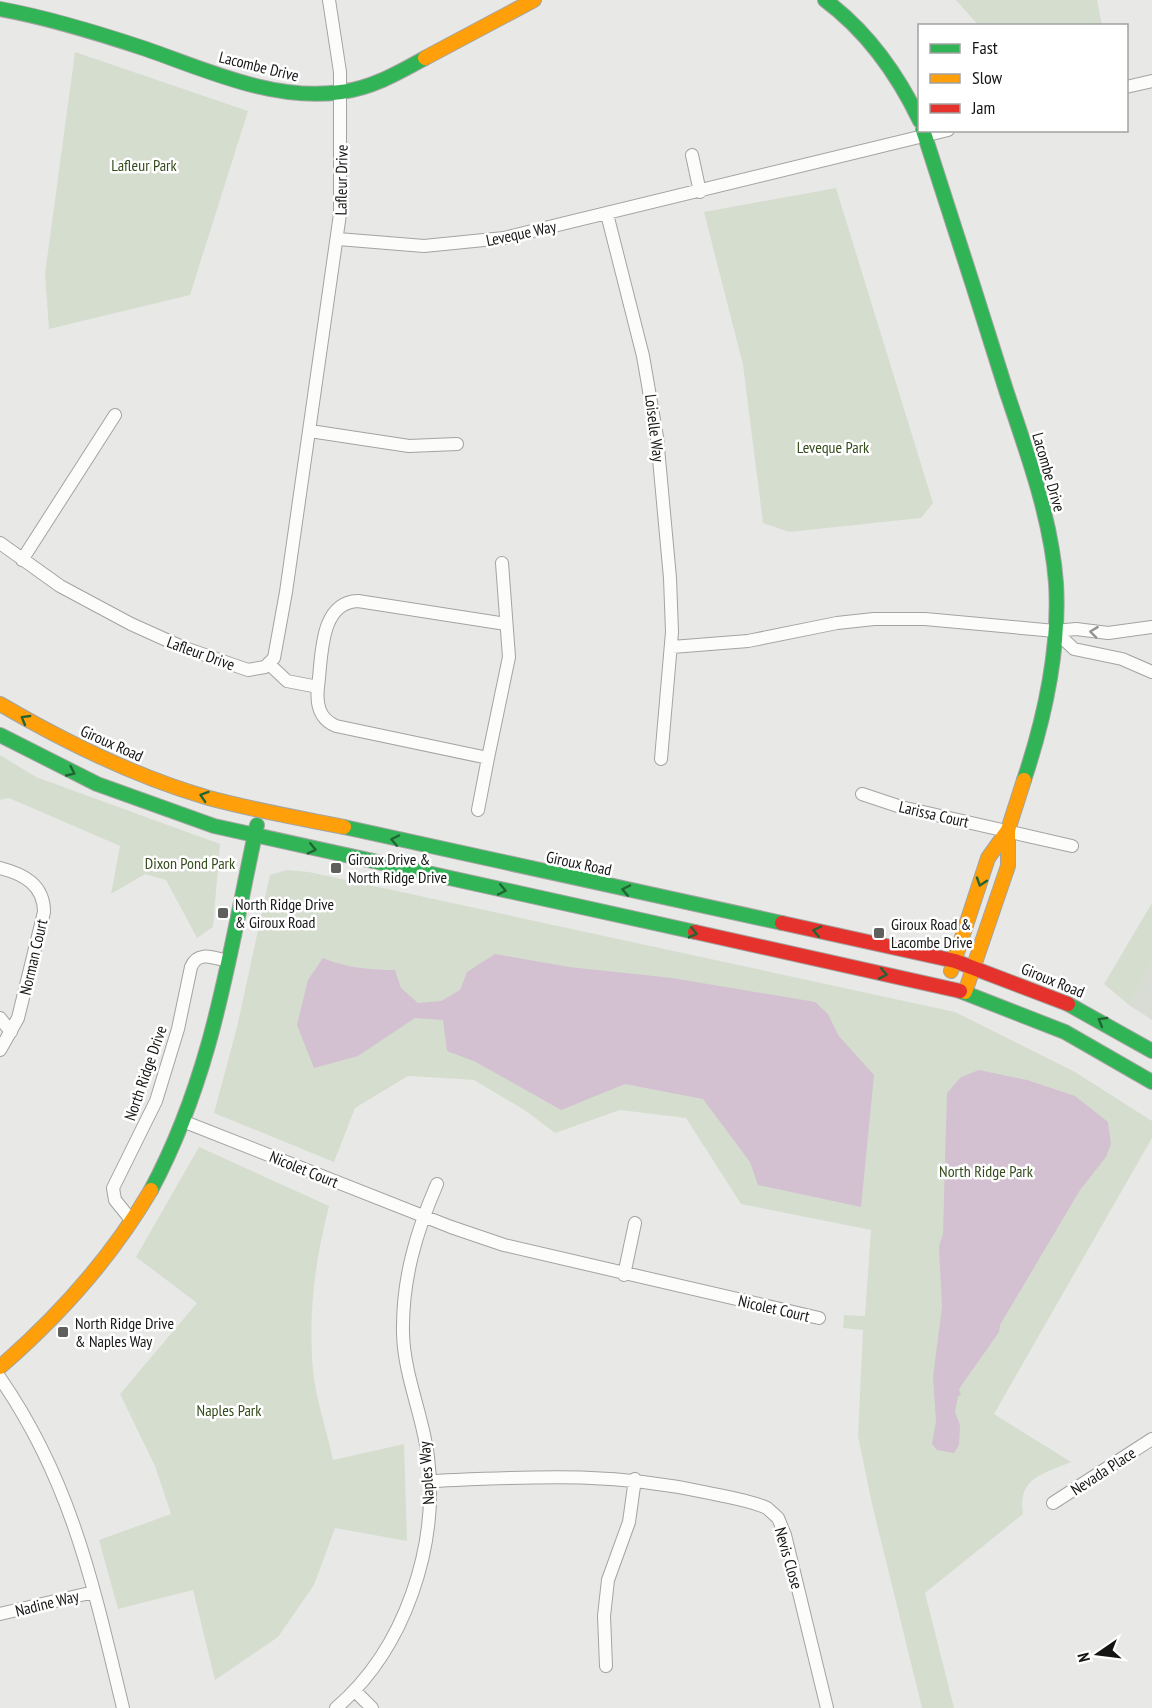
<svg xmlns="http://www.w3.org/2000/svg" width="1152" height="1708" font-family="'PT Sans Narrow',sans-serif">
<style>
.built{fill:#d8dcd5}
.green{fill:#d5ddcf}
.water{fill:#d3c0d1}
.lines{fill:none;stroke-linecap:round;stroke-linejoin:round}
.street-casing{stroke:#a3a4a2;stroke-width:14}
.fast-casing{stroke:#a3a4a2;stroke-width:16}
.slow-casing{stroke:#a3a4a2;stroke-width:16}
.jam-casing{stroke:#a3a4a2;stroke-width:16}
.street{stroke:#fcfcfb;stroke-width:12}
.fast{stroke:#30b455;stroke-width:14}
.slow{stroke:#ff9f0a;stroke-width:14}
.jam{stroke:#e5322d;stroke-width:14}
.oneway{stroke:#949493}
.oneway2{stroke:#226534}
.poi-dot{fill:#5f605e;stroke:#fff;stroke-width:2}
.labels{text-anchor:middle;stroke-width:5;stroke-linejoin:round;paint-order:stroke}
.street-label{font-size:16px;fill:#151614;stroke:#fff}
.park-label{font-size:16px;fill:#344b1c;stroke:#fff}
.poi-label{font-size:16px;fill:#151614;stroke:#fff;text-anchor:start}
</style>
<rect width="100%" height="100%" fill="#e8e9e7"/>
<!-- built -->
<path class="built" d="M1152 961V1020L1129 1005Z"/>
<!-- green -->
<path class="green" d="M956 0H1097L1102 25H978Z
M75 52 248 111 190 295 49 329 45 274Z
M836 188 933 503 921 518 789 532 763 523 743 365 704 212Z
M0 755 36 777 220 844 213 927 197 938 166 880 145 874 111 894 120 846 9 798 0 800Z
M287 870 309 872 955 1012 1075 1072 1152 1121V1138L994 1414 1071 1462C1044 1474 1017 1477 1023 1514L925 1593 954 1708H922L872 1504 858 1436 863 1330 843 1328 844 1315 865 1316 871 1230 741 1204 686 1118 620 1110 555 1133 526 1111 474 1080 408 1076 355 1108 334 1162 214 1113 237 1027 270 875Z
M1152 903V961L1129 1005 1104 984Z
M199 1147 329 1206C315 1261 308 1314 313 1370 316 1400 327 1431 333 1460L404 1444 407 1541 335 1528 314 1585 278 1637 215 1680 193 1590 118 1609 99 1540 171 1514 155 1466 120 1394 197 1303 136 1257Z"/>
<!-- water -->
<path class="water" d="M495 954 569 967 672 978 815 1002 828 1014 838 1035 874 1075 861 1207 758 1185 750 1162 703 1099 625 1084 561 1110 476 1062 447 1051 443 1020 415 1018 358 1056 314 1068 297 1025 308 980 323 958C347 968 370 970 395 970L401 988 418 1003 441 1001 460 990 467 972Z
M979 1070 1027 1080 1075 1096 1108 1122 1111 1144 1106 1157 1080 1190 1000 1325 999 1332 959 1389 961 1395 958 1396 955 1412 960 1425 959 1445 954 1453 937 1450 932 1444 936 1421 933 1377 942 1307 939 1246 943 1234 947 1093 961 1077Z"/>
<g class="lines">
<defs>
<path id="street" d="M1126 87 1152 81
M692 155 700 192
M607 214 643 356 657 437 670 578 672 632 661 759
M338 239 424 246 504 238 948 130
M310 431 409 446 457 444
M0 543 60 586 131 624 182 647 248 670 265 667 274 658 286 592 340 214V72L329 0
M22 560 115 415
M1152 627 1108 633 1076 629 1055 631 1074 649 1122 659 1152 672
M672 647 748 641 837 623 874 619H925L1055 631
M269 664 287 681 318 687C316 704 319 719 336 726L488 758 509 657 502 563
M318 687C322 658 319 602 358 601L506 624
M862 794 901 807 1072 846
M478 810 488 758
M0 868C24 874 44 885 44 912L18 1018 0 1050
M0 1018 11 1032
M185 1122 451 1227 504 1245 819 1318
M132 1221 115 1200 113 1188 156 1101 178 1029 191 967C198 950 214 958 228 961
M624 1275 635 1223
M0 1378C72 1482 94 1588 123 1708
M429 1481C529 1477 610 1471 709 1493 728 1497 749 1500 767 1508L778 1518 785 1535 827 1708
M1053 1503 1152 1439
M0 1614 94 1592
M606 1666 604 1616 608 1580 629 1522 635 1479
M355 1691 372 1708
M336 1708C405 1649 439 1546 428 1457 423 1415 404 1376 403 1333 402 1280 416 1232 437 1184"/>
<path id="fast" d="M825 0C868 32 897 73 920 121
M0 9C50 18 98 33 146 49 206 70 275 102 341 92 372 88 398 73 425 58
M923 130C951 217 979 303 1006 390 1027 453 1051 517 1056 583 1060 650 1045 717 1024 780
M0 735 97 784 214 826 695 932
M344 827 782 923
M960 991 1065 1032 1152 1082
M1068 1004 1152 1051
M151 1190C214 1072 229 953 257 825"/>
<path id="slow" d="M425 58 534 0
M0 704C65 742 136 777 209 798 253 810 299 818 344 827
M951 971 988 858 1008 830 1024 780
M965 992 1008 866V830
M0 1367C60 1315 111 1258 151 1190"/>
<path id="jam" d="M782 923 955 961 1068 1004
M695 932 960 991"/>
</defs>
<!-- street casing -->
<use href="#street" class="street-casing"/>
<!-- fast casing -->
<use href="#fast" class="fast-casing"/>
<!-- slow casing -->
<use href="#slow" class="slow-casing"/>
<!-- jam casing -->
<use href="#jam" class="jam-casing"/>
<!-- street -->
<use href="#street" class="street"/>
<!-- fast -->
<use href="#fast" class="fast"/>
<!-- slow -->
<use href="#slow" class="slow"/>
<!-- jam -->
<use href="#jam" class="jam"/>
</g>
<!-- one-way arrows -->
<defs><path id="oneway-chevron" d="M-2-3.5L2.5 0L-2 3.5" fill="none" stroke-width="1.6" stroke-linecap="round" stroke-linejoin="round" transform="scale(1.5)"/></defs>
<use class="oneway" href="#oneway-chevron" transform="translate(1094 632) rotate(-173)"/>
<g class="oneway2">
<use href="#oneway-chevron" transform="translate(25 719) rotate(-150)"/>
<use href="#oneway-chevron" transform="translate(71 772) rotate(25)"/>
<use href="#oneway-chevron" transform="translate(204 796) rotate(-162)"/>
<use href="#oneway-chevron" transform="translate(395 840) rotate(-168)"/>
<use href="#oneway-chevron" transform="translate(312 849) rotate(13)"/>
<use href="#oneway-chevron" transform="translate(981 882) rotate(108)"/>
<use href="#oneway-chevron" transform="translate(502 890) rotate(12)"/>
<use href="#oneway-chevron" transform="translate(626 890) rotate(-168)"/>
<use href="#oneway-chevron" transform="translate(817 931) rotate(-168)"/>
<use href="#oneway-chevron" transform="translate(693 933) rotate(13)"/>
<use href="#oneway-chevron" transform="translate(883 974) rotate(11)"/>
<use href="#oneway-chevron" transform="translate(1102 1021) rotate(-150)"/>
</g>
<!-- markers -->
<g class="poi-dot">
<rect x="330" y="862" width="12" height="12" rx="3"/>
<rect x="217" y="907" width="12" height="12" rx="3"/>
<rect x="873" y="927" width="12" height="12" rx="3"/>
<rect x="57" y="1326" width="12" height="12" rx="3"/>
</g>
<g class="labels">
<!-- street labels -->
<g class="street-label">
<text transform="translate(259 66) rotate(14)" y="6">Lacombe Drive</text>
<text transform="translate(341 180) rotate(-89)" y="6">Lafleur Drive</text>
<text transform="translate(521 233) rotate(-12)" y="6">Leveque Way</text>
<text transform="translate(655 428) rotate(83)" y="6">Loiselle Way</text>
<text transform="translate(1049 472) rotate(74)" y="6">Lacombe Drive</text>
<text transform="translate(201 653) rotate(20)" y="6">Lafleur Drive</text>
<text transform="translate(112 743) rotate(24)" y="6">Giroux Road</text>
<text transform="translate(934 814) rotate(13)" y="6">Larissa Court</text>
<text transform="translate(579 863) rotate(12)" y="6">Giroux Road</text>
<text transform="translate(33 957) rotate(-77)" y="6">Norman Court</text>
<text transform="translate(1053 980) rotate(22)" y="6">Giroux Road</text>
<text transform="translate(145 1073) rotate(-71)" y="6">North Ridge Drive</text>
<text transform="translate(304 1169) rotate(22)" y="6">Nicolet Court</text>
<text transform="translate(774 1308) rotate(13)" y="6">Nicolet Court</text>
<text transform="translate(1103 1471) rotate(-33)" y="6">Nevada Place</text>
<text transform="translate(426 1473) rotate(-94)" y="6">Naples Way</text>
<text transform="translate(789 1558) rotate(74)" y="6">Nevis Close</text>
<text transform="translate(47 1603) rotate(-14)" y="6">Nadine Way</text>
</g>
<!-- park labels -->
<g class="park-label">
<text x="144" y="171">Lafleur Park</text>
<text x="833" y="453">Leveque Park</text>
<text x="190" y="869">Dixon Pond Park</text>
<text x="986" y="1177">North Ridge Park</text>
<text x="229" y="1416">Naples Park</text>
</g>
<!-- poi labels -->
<g class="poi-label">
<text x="348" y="865">Giroux Drive &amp;<tspan x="348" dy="18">North Ridge Drive</tspan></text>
<text x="235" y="910">North Ridge Drive<tspan x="235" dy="18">&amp; Giroux Road</tspan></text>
<text x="891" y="930">Giroux Road &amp;<tspan x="891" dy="18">Lacombe Drive</tspan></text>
<text x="75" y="1329">North Ridge Drive<tspan x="75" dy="18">&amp; Naples Way</tspan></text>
</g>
</g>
<!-- legend -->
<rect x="918" y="24" width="210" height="108" fill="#ffffff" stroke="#a1a2a1" stroke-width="1.5"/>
<rect x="930" y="44" width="30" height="9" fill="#30b455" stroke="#a1a2a1" stroke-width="1.5"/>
<text x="972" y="54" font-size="18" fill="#151614">Fast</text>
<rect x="930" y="74" width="30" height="9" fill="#ff9f0a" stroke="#a1a2a1" stroke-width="1.5"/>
<text x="972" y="84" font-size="18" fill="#151614">Slow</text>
<rect x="930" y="104" width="30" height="9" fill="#e5322d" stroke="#a1a2a1" stroke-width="1.5"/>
<text x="972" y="114" font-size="18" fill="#151614">Jam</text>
<!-- north arrow -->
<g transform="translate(1098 1654) rotate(256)" stroke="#ffffff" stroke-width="4.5" paint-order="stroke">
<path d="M0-4.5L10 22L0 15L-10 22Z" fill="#151614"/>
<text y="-9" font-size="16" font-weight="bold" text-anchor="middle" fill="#151614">N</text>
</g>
</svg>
